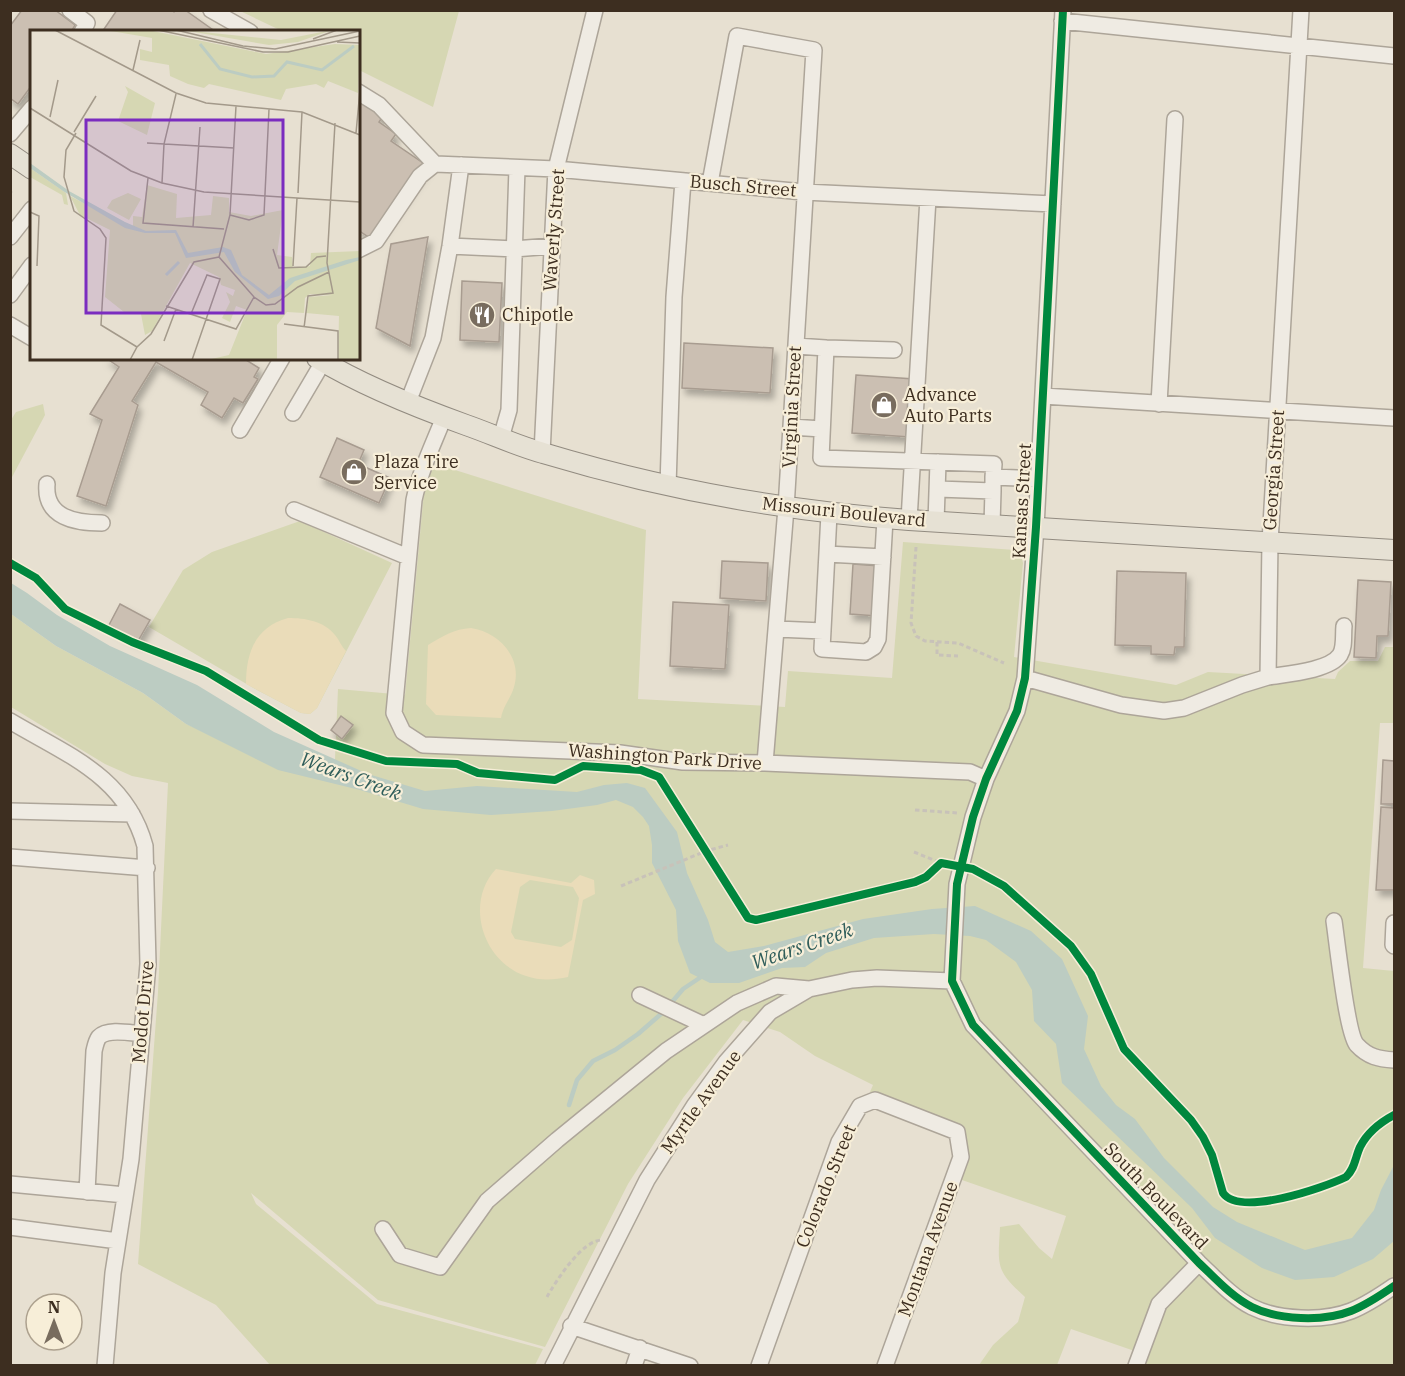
<svg xmlns="http://www.w3.org/2000/svg" width="1405" height="1376" font-family="'IBM Plex Serif',serif">
<style>
.green{fill:#d6d7b3}
.sand{fill:#eadcb9;fill-rule:evenodd}
.water{fill:#bcccc2}
.lines{fill:none;stroke-linecap:round;stroke-linejoin:round}
.stream{stroke:#bcccc2;stroke-width:4.5}
.building{fill:#cbbfb2;stroke:#a89c90;stroke-width:1.5;filter:url(#shadow)}
.minor-casing{stroke:#ada599;stroke-width:18}
.major-casing{stroke:#928b80;stroke-width:22}
.path{stroke:#c8c2b9;stroke-width:3;stroke-dasharray:4.5 3;stroke-linecap:butt}
.minor{stroke:#efebe3;stroke-width:15}
.major{stroke:#e6e1d4;stroke-width:20}
.cycleway-casing{stroke:#f7eed8;stroke-width:11}
.cycleway{stroke:#00873e;stroke-width:8}
.labels{text-anchor:middle;stroke-width:4.5;stroke-linejoin:round;paint-order:stroke}
.street-label{font-size:18px;fill:#3d2e20;stroke:#f7eed8}
.poi-label{font-size:18px;fill:#3d2e20;stroke:#f7eed8;text-anchor:start}
.water-label{font-size:20px;font-style:italic;fill:#2f5d5a;stroke:#f7eed8}
.inset-river{fill:none;stroke:#bcccc2;stroke-width:3}
.inset-road{fill:none;stroke:#a3998a;stroke-width:1.5}
.view{fill:#7b2cbf;fill-opacity:0.15;stroke:#7b2cbf;stroke-width:3}
.inset-edge{fill:none;stroke:#3d2e20;stroke-width:3}
</style>
<defs>
<filter id="shadow"><feDropShadow dx="3.5" dy="6" stdDeviation="3" flood-color="#0004"/></filter>
</defs>
<rect width="100%" height="100%" fill="#e7e0d1"/>
<!-- green -->
<path class="green" d="M240 11H459L433 107 359 70 358 32 282 31Z
M43 404 45 415 11 479V420L16 412Z
M436 464 646 530 638 699 785 707 788 671 892 678 903 542 1015 550 1021 555 1023 563 1014 657 1176 685 1208 672 1335 679 1338 672 1350 661H1378L1385 647H1394V723H1380L1363 968 1394 971V1365H1146L1149 1356 1071 1329 1057 1365H979L993 1345 1018 1322 1025 1297C995 1270 998 1266 1000 1227L1019 1224 1039 1248 1052 1259 1066 1216 962 1180 967 1158 965 1141 899 1102 870 1092 873 1085 815 1056 780 1032 743 1020 683 1098 628 1184 545 1347 378 1300 251 1193 256 1204 377 1304 543 1349 535 1365H270L216 1305 138 1264 158 992 168 783 132 776 105 764 11 707V614L56 646 143 693 186 724 334 783 338 689 405 695 425 481Z
M300 521 392 563 317 708 310 714 301 713 257 690 149 627 183 570 212 552Z"/>
<!-- sand -->
<path class="sand" d="M288 618C305 618 324 621 335 635 340 641 341 646 346 651L317 708 310 714 301 713 246 684C246 653 255 627 288 618Z
M471 628C498 632 523 657 514 687 511 698 503 706 501 718L436 715 426 704 428 645C443 636 454 629 471 628Z
M496 869 571 883 580 875 594 880 595 894 583 900 568 977C554 980 540 981 526 976 483 962 464 903 496 869ZM530 880 573 887 579 898 572 940 561 947 515 939 511 932 520 887Z"/>
<!-- water -->
<path class="water" d="M11 583 27 593 57 615 110 646 197 685 274 732 368 774 425 791 477 786 577 792 604 785 627 783 645 788 677 832 687 873 708 920 715 942 728 952 764 946 863 919 932 909 975 906 1031 931 1062 959 1088 1016 1084 1049 1101 1086 1116 1105 1135 1119 1164 1158 1213 1207 1237 1222 1305 1250 1352 1238 1374 1210 1381 1190 1394 1165V1241L1373 1259 1334 1277 1295 1280 1262 1268 1215 1238 1192 1208 1062 1083 1056 1044 1034 1021 1032 990 1016 962 986 940 970 936 934 934 874 938 826 953 805 967 782 968 739 983H710L690 973 678 941 676 910 652 863V845L649 826 643 817 633 807 616 800 597 805 552 811 491 815 423 809 360 790 278 770 186 724 143 693 56 646 11 614Z"/>
<g class="lines">
<!-- stream -->
<path class="stream" d="M672 1002 683 989 704 975
M569 1105 577 1080 593 1061 615 1050 638 1034 661 1014"/>
</g>
<!-- building -->
<path class="building" d="M22 10H55L75 25 71 32H32V85L18 104 10 98V26Z
M117 10H171L174 12 175 10H185L216 32H102Z
M358 98 383 116 379 122 396 134 391 141 426 165 373 240 358 230Z
M428 237 410 346 376 328 391 244Z
M462 281 502 283 499 342 460 340Z
M684 343 773 348 770 393 682 388Z
M106 358H243L259 368 254 377 258 379 243 403 234 398 222 418 201 405 208 392 156 362 132 401 138 405 106 506 77 496 102 420 90 414 119 367Z
M856 375 914 379 910 437 852 433Z
M337 438 364 450 358 464 390 478 379 503 320 477Z
M722 561 768 563 766 601 720 598Z
M853 564 880 566 877 616 850 614Z
M1117 571 1186 573 1184 647H1175L1174 655 1151 654V646L1115 645Z
M1358 580 1391 582 1388 636H1377L1376 658 1354 657Z
M673 602 729 605 725 669 670 666Z
M120 604 150 620 138 641 109 625Z
M341 716 353 725 342 739 331 730Z
M1383 760 1394 761V804H1381Z
M1381 807 1394 808V890H1376Z"/>
<g class="lines">
<defs>
<path id="minor" d="M70 10 87 23 82 32
M211 10 250 32
M1063 10 1036 527 1025 678 1017 711 986 779 973 817 957 884 952 981 973 1025 1199 1263C1215 1278 1232 1297 1252 1307 1278 1320 1323 1322 1351 1311 1366 1305 1381 1295 1394 1286
M1062 21 1394 56
M358 92 379 105 435 164
M10 134 32 108
M435 164 556 169 804 192 1053 204
M710 183 737 36 814 50 786 508 765 763
M10 237 32 209
M450 246 514 249 552 246
M358 250 376 241 420 176 435 164
M10 295 32 265
M10 325 32 338
M796 346 826 348
M894 350 826 348 821 458 994 464 993 477
M1043 396 1394 418
M408 402 433 338 450 246 461 165
M1159 404 1175 119
M293 413 323 362
M444 417C433 445 420 471 414 500L394 713 403 732 423 745 620 753 683 762 765 763 970 772 986 779
M791 427 822 429
M240 430 282 358
M501 438 509 410 517 168
M542 453 556 169 595 10
M47 484C44 518 76 523 102 523
M668 486 674 297 683 181
M938 489 993 491V477L1038 479
M294 510 408 557
M829 514 822 649 866 652 874 647 878 639 885 519
M909 520 928 198
M936 522 938 462
M992 525 993 491
M827 554 883 557
M777 629 823 631
M1268 677C1286 674 1329 671 1340 655 1345 647 1343 635 1344 626
M1025 678 1121 705 1164 711 1184 708 1242 685 1268 677 1270 542 1301 10
M10 721C67 755 126 776 145 846L148 964 131 1159 113 1273 105 1366
M10 811 132 814
M10 857 147 868
M1334 921C1337 941 1347 1035 1357 1045 1368 1057 1379 1059 1394 1060
M1394 923 1393 945 1394 946
M640 995 704 1025
M10 1184 125 1195
M87 1192 94 1051C95 1047 96 1041 99 1037 108 1028 130 1033 142 1034
M10 1227 118 1241
M383 1229 400 1255 440 1267 487 1201 557 1140 666 1051 737 1003 776 986 809 989
M571 1326 690 1366
M553 1366 647 1180 694 1106 726 1062 770 1012 809 989 852 980 877 978 952 981
M634 1366 640 1348
M759 1366 839 1142 860 1106 875 1100 957 1132 961 1157 885 1366
M1136 1366 1159 1304 1199 1263"/>
<path id="major" d="M10 154 32 169
M317 358C363 386 416 407 466 425 492 434 517 446 543 453 662 489 785 511 909 520L1394 550"/>
</defs>
<!-- minor casing -->
<use href="#minor" class="minor-casing"/>
<!-- major casing -->
<use href="#major" class="major-casing"/>
<!-- path -->
<path class="path" d="M10 192 12 191
M916 547 911 623 916 636 925 641 958 643 1004 663
M937 642V655L958 656
M915 810 958 813
M914 852 941 863
M621 886 706 851 728 845
M547 1297C556 1281 582 1240 602 1240"/>
<!-- minor -->
<use href="#minor" class="minor"/>
<!-- major -->
<use href="#major" class="major"/>
<defs>
<path id="cycleway" d="M1063 10 1036 527 1025 678 1017 711 986 779 973 817 957 884 952 981 973 1025 1199 1263C1215 1278 1232 1297 1252 1307 1278 1320 1323 1322 1351 1311 1366 1305 1381 1295 1394 1286
M10 563 36 578 65 609 132 642 206 671 319 740 386 761 457 764 478 773 555 780 583 766 641 770 659 777 748 918 756 920 915 882 926 877 941 863 973 869 1004 886 1071 946 1091 974 1124 1049 1191 1120 1203 1137 1212 1155 1223 1193C1240 1217 1323 1188 1346 1177 1355 1169 1355 1158 1360 1147 1367 1133 1381 1122 1394 1115"/>
</defs>
<!-- cycleway casing -->
<use href="#cycleway" class="cycleway-casing"/>
<!-- cycleway -->
<use href="#cycleway" class="cycleway"/>
</g>
<!-- icons -->
<defs>
<symbol id="restaurant-disc" viewBox="-11 -11 22 22"><circle r="9.5" fill="#786c5e" stroke="#f7eed8"/><path d="M-5-6h1v4h1v-4h1v4h1v-4h1v5L-1.5 .5V6h-2V.5L-5-1ZM5-6V6H3V1.5H1.5Q1.5-4 5-6Z" fill="#fff"/></symbol>
<symbol id="shop-disc" viewBox="-11 -11 22 22"><circle r="9.5" fill="#786c5e" stroke="#f7eed8"/><path d="M-5-2.5h2.3a2.7 3.5 0 0 1 5.4 0H5L5.5 6h-11ZM-1.5-2.5h3a1.5 2.3 0 0 0-3 0Z" fill="#fff"/></symbol>
</defs>
<g fill-rule="evenodd">
<use href="#restaurant-disc" x="467" y="300" width="30" height="30"/>
<use href="#shop-disc" x="869" y="390" width="30" height="30"/>
<use href="#shop-disc" x="339" y="457" width="30" height="30"/>
</g>
<g class="labels">
<!-- street labels -->
<g class="street-label">
<text transform="translate(743 186) rotate(5)" y="6">Busch Street</text>
<text transform="translate(554 230) rotate(-86)" y="6">Waverly Street</text>
<text transform="translate(792 407) rotate(-87)" y="6">Virginia Street</text>
<text transform="translate(1274 470) rotate(-86)" y="6">Georgia Street</text>
<text transform="translate(1022 501) rotate(-87)" y="6">Kansas Street</text>
<text transform="translate(844 512) rotate(6)" y="6">Missouri Boulevard</text>
<text transform="translate(665 757) rotate(4)" y="6">Washington Park Drive</text>
<text transform="translate(143 1012) rotate(-85)" y="6">Modot Drive</text>
<text transform="translate(701 1102) rotate(-54)" y="6">Myrtle Avenue</text>
<text transform="translate(826 1186) rotate(-68)" y="6">Colorado Street</text>
<text transform="translate(1156 1196) rotate(46)" y="6">South Boulevard</text>
<text transform="translate(928 1249) rotate(-70)" y="6">Montana Avenue</text>
</g>
<!-- poi labels -->
<g class="poi-label">
<text x="502" y="321">Chipotle</text>
<text x="904" y="401">Advance<tspan x="904" dy="21">Auto Parts</tspan></text>
<text x="374" y="468">Plaza Tire<tspan x="374" dy="21">Service</tspan></text>
</g>
<!-- water labels -->
<g class="water-label">
<text transform="translate(351 776) rotate(20)" y="7">Wears Creek</text>
<text transform="translate(802 946) rotate(-19)" y="7">Wears Creek</text>
</g>
</g>
<!-- overview -->
<g transform="translate(30 30)">
<rect width="330" height="330" fill="#e7e0d1"/>
<path d="M75 0H118L236 24 305 14 330 15 328 63 298 51 294 58 286 54 256 59 251 70 179 54 174 58 158 54 140 46 139 35 110 30V19L122 22V8ZM153 0 251 10 302 0 268 12 239 15ZM95 56 125 73 117 105 88 91 98 62ZM0 138 36 163 38 175 34 174 32 165 0 147ZM117 155 147 164 146 188 181 185 183 166 199 168V182L221 186 253 180 247 225 262 227 263 238 280 236 281 223 330 221V330H308L309 286 276 283 279 267 303 265 280 264 275 268 274 283 257 282 247 295V330H177L199 325 217 280 206 276 200 292 192 288 200 272 196 262 203 266 205 260 191 255 189 247 160 233 122 301 115 305 111 284 94 282 75 267 80 200 50 185 40 166 103 199V186L112 187ZM98 163 111 169 99 190 77 178 82 170Z" fill="#d6d7b3"/>
<path d="M0 133 39 161 95 192 116 201 146 200 158 223 193 217 201 220 212 245 239 265 260 248 316 230 330 227V230L265 251 249 266 238 269 205 242 194 222 156 228 145 203H115L95 198 33 161 0 138Z" fill="#bcccc2"/>
<path class="inset-river" d="M170 14 190 39 222 47 244 46 257 32 292 40 324 16M136 245 149 232"/>
<path class="inset-road" d="M25 0 146 63 176 73 272 82 330 105M128 0 233 22H258L330 6M146 0 213 16 245 19 330 1M283 9 307 0M307 12 330 13M103 40 110 10M0 78 101 141 132 153 174 162 330 172M20 87 28 50M44 102 66 66M46 103 36 120 34 147 44 181 70 199 76 208 71 295 107 317M326 103 330 60M117 113 204 118M118 148 113 193 194 199M132 153 134 114 146 64M268 163 272 82M330 175V205M0 182 9 186 7 236M200 185 219 190 234 185 239 79M163 197 170 97M243 219 249 238 276 237 287 227 296 226M189 227 200 185 206 76M189 227 224 267 236 275 245 274 268 257 299 242M263 236 267 168M136 276 206 299 224 267M161 284 177 245 190 249 162 330M254 294 308 301V330M274 298 278 266 303 263 297 233 305 93M134 311 146 279M100 330 107 317 121 304 164 232 189 227"/>
<path class="view" d="M56 90H253V283H56Z"/>
<rect width="330" height="330" class="inset-edge"/>
</g>
<!-- border -->
<rect width="1405" height="1376" fill="none" stroke="#3d2e20" stroke-width="24"/>
<!-- north arrow -->
<g transform="translate(54 1322)"><circle r="28" fill="#f7eed8" stroke="#ada18e" stroke-width="1.5"/>
<path d="M0-4.5L10 22L0 15L-10 22Z" fill="#786c5e"/>
<text y="-9" font-size="16" font-weight="bold" text-anchor="middle" fill="#3d2e20">N</text>
</g>
</svg>
